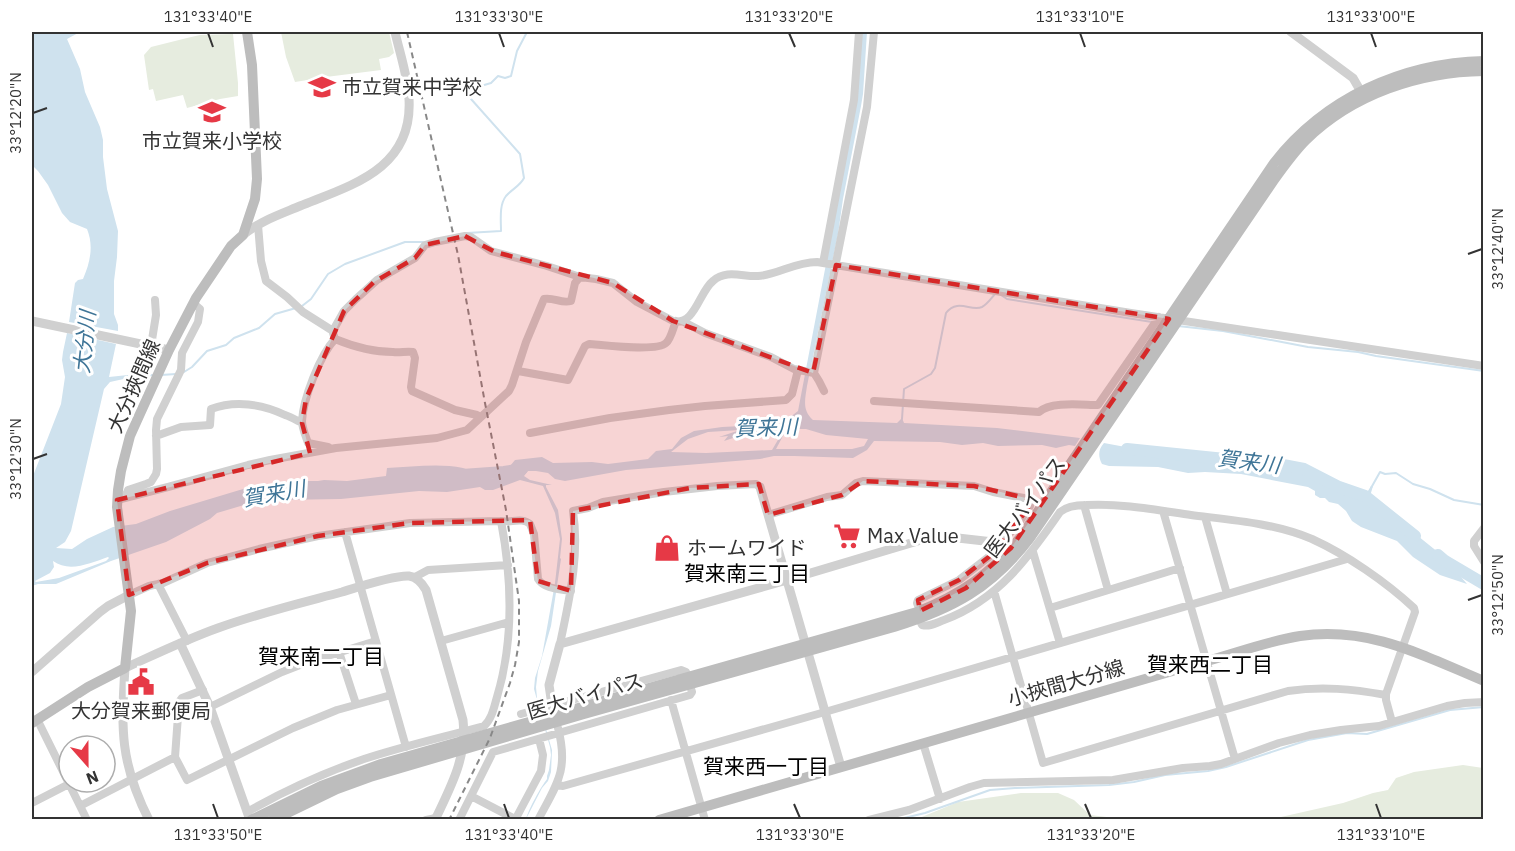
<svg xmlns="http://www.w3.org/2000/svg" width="1515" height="851" font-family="'IBM Plex Sans','Noto Sans JP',sans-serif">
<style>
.green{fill:#e6ecdf}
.water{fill:#cfe2ee;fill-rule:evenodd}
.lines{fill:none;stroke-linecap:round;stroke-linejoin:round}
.stream{stroke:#cfe2ee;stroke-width:2}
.river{stroke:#cfe2ee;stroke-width:12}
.minor{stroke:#d0d0d0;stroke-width:8}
.tertiary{stroke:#d0d0d0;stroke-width:9}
.secondary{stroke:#bdbdbd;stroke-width:10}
.rail{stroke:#888;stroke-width:2;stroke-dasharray:6 4.5;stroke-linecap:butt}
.marked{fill:#d62828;fill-opacity:0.2;stroke:#d62828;stroke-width:4.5;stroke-dasharray:12 8;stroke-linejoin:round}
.ticks{fill:none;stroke:#333;stroke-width:2}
.labels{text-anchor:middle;stroke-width:6;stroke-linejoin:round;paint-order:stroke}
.poi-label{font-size:20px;fill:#333;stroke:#fff;text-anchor:start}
.street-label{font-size:20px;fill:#333;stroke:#fff}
.water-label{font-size:21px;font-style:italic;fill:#3f7597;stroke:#fff}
.neighbourhood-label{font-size:21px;fill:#000;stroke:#fff}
.neatline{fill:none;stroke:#333;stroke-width:2}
.ticks-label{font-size:15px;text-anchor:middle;fill:#333}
</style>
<rect width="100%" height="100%" fill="#fff"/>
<!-- green -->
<path class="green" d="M281 32H389L394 53 389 57 379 59 381 70 326 77 295 82 286 57Z
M233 34 238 83V96L220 99 187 108 183 95 156 101 153 89 149 90 144 55 151 47 187 38 200 35Z
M1463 765 1483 768V819H1272L1343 803 1373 793 1388 790 1396 778 1414 772Z
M1021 793H1058L1074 800 1090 815 1123 819H917L958 802Z"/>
<!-- water -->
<path class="water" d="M32 32H65L67 33 70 32H80L67 39 80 69 85 92 100 127 103 140V157L107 189 118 231 117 257 114 281V314L118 325V331L69 322 75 283 78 280 83 279C90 263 94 246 87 229L70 222 62 213 48 185 38 171 32 165Z
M861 32H867L863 94 861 106 843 199 838 234 807 386C805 400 802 410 813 420L897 423 902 418 904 423 997 428 1080 438 1075 446 1069 445 1056 448 1042 445 998 446 983 443 962 445 940 442 874 441 867 450 853 458 794 456H774L760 459 626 470 565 481 555 479 548 473 536 471H528L524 476 530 480 552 485H546V487L558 510 562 539 560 558 561 559 551 626 538 671 536 687 537 698 552 750 551 772 548 781 542 788 526 819C529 808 541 787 547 779V776L549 770 551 755 550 747 534 689 535 678 542 656 555 583 560 539 555 513 543 486 520 480 493 490H485L480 487 447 492 419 491 341 499 281 500 244 505 217 513 210 519 166 542 111 561 56 584H38L32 586V492L33 476 61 404 65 377 62 360 63 352 67 333 116 344 109 377 128 375V378L110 382 104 389 71 531 65 542 56 548 72 549 87 539 113 527 136 524 170 511 243 489H260L305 481H318L324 480 347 481 386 476 387 468C412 467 439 463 463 468 471 470 476 476 484 478 491 480 499 477 507 475L510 466 515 460 542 457 553 463 592 462 608 464 648 459 656 451 672 449 681 438 694 431 722 427 742 426 756 427 773 422 762 419 789 418 798 411 830 243ZM796 429H806L826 435 868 439 864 446 852 449H776L784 434ZM740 430 719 437 728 436 724 441 736 437 742 434 782 433 772 450 706 453 671 452 688 439 708 432ZM108 557 109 558 106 561 59 578 36 582 35 581 50 573 54 567 53 561C69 573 91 563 108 557Z
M1104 443 1163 454 1164 456 1208 461 1234 462 1318 474 1328 478 1339 489 1363 499 1371 486H1373L1368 503 1413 532 1444 557 1467 584 1440 575 1413 557 1397 541 1361 527 1352 521 1346 511 1338 504 1329 502 1325 498H1320L1315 495V491L1308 487 1241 474 1205 472 1188 473 1158 467 1109 466 1102 464C1098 456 1098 450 1104 443Z"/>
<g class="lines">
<!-- stream -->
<path class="stream" d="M467 233 501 231C501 220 499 205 506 196 512 189 520 186 524 178L520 154 471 99V91L474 88 491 83 498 76 505 78 511 76 517 51 527 32
M1001 295 1007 299 1152 322
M302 306 311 299 328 274 345 264 405 242H423
M1178 326 1223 331 1308 347 1358 352 1376 356 1484 371
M184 372 192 367 207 351 226 345 234 338 259 328 275 314 296 308
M161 375 176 374
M128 376 155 375
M902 419 904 389 931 374 935 368 946 313C958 298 971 312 982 307 988 304 992 297 996 293
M1371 488 1380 472 1385 474 1396 473 1413 484 1430 489 1454 500 1484 505
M896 820 925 813 990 790 1015 788 1109 785 1134 782 1165 775 1208 771 1226 767 1308 740 1347 733 1367 734 1450 710 1484 707"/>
<!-- river -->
<path class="river" d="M1127 449 1283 465 1304 469 1339 487 1365 496 1415 536
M462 475 504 472 522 469
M1438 555 1445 561 1484 584"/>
<!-- minor -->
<path class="minor" d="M258 225 261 261 266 281 287 297 303 312 333 331
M823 263 854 100 859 32
M682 321 705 333 771 357 794 369 814 373 819 381 824 391
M151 346 156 315 155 300
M518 371 568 380 585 346 589 344C603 345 657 352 666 343 671 339 673 328 676 321
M814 373 867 107 874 32
M874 401 1039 412C1051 401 1082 405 1098 405L1159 317
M481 417 477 415 455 410 412 391 411 387 415 358 413 352C406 351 400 353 393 352 374 352 352 346 335 339L333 333 335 327 344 311 356 299 377 280 415 258 425 245 435 242 465 236 471 237 491 251 547 266 580 277
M530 433 610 418 669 410 705 406 786 400 792 394 798 370
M156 436 181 427 210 425 211 409C235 400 262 404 285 415 291 417 296 420 302 423
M328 447 308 443C306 437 302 428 302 421 303 399 320 355 335 339
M125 497 128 490 146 484 151 482 156 474 157 469 156 430 157 419 181 370 182 353 198 322 200 309 193 303
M117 500 168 487 248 465 270 460 336 448 437 438 467 430 509 391 512 385 526 342 544 299C554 297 561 304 571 301L575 283 580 277 596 279 613 283 637 302 673 321C695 326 699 292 713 281 726 269 743 277 758 276 778 275 794 262 817 262L1131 313 1484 366
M1084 505 1108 590
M1163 511 1235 759
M768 515 827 497 842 495 856 483 863 481 974 486 993 492 1024 498 1030 500V506L1018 524 990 556 959 580 918 600 917 603 920 611
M1205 517 1227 594
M1484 528 1474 541V546L1484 562
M345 532 406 747
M1033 552 1060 643
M415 577 428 570 508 565
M158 584 187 641
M994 591 1043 763 1288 691C1322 686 1352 689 1386 695
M129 595 149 586 163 583 207 563 259 549 318 536 410 523 501 521C511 523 522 517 530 524L534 534 538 579C544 589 560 589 571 591
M1050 608 1180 568
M919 619 922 625C930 627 936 623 944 620 998 600 1029 557 1060 512 1067 506 1077 505 1086 505 1121 503 1157 510 1191 515 1231 520 1274 523 1312 539 1347 555 1386 582 1414 608L1415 612 1386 694V700L1392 722
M441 641 509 622
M560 644C569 600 580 556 573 511L588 508 603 502 664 492 717 486 756 484 760 487
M339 652 356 704
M203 690 182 698 179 702 175 757 187 780 293 728 337 710 391 695
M671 700 705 820
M210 707 282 672 305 663 376 641
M37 719 87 820
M923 743 940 799
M556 785 563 786 825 712 1347 559
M471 796 515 819
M32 803 69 784
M80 806 175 757
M247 812C284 791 323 773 364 759 403 746 444 737 484 726 492 719 494 707 497 697 514 640 512 579 501 521
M426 820 436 818
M459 820 493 752 690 695 692 692 686 672 681 670 521 714
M515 820 541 771 543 755 539 739
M538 820C557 784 569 770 558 728
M869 820 909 810 970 787 984 783 1113 780 1183 768 1210 766 1221 764 1279 743 1310 735 1341 730 1379 726 1447 706 1465 703 1484 702"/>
<!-- tertiary -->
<path class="tertiary" d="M1291 32 1353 78 1364 97
M243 235C260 221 281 214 300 206 352 185 413 169 409 99 408 77 400 54 395 32
M32 321 169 350
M760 487 841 767
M180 643 210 707 250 820
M32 672 100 612 108 606 129 595
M552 705 549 685 560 644 787 580 921 540 949 537 1002 543
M149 820C120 763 121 729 125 668 156 654 187 639 218 628 259 613 301 603 342 592 358 587 394 575 409 576 417 577 422 583 426 590L463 720C467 758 451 786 435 820"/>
<!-- secondary -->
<path class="secondary" d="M32 723 88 687 125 668 131 611 117 507 118 490 121 471 130 436 139 416 169 350 196 298 231 246 243 235 255 199 257 179 252 65 247 32
M251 820 321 786 381 764 917 612C960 595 991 574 1020 538L1274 163C1325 98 1402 63 1484 61
M273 820 337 789 370 777 584 714 894 627C952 609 992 588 1030 538L1274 180C1284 166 1294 152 1306 140 1353 94 1419 72 1484 71
M659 820 1207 661C1237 653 1268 641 1300 636 1369 626 1422 655 1484 681"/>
<!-- rail -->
<path class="rail" d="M407 32 458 255 485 403 506 510 519 601V642L515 665 510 683 490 738 449 820"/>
</g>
<!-- marked area -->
<path class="marked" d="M465 236 495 252 613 283 673 321 813 373 836 265 1169 319 1011 548 966 588 920 611 918 600 959 580 990 556 1035 500 974 486 863 481 842 495 768 515 759 484 690 488 573 511 571 591 538 581 530 520 410 523 318 536 207 563 129 595 117 500 310 453 302 423 306 399 344 311 374 282 415 258 425 245Z"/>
<!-- ticks -->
<path class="ticks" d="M208 33 213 47M499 33 504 47M789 33 795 47M1080 33 1085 47M1371 33 1376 47M33 113 47 108M1468 254 1482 249M33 459 47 454M1468 600 1482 595M213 804 218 818M504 804 509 818M794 804 800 818M1085 804 1091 818M1376 804 1381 818"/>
<!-- icons -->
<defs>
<symbol id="school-bare" viewBox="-9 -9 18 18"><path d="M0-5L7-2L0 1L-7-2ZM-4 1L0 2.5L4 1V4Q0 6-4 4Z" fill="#e63946" stroke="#fff" stroke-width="2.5" paint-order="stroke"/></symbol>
<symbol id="supermarket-bare" viewBox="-9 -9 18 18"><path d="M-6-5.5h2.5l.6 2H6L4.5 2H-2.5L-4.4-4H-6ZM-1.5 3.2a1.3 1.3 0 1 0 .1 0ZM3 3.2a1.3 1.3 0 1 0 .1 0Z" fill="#e63946" stroke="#fff" stroke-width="2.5" paint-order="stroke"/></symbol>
<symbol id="shop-bare" viewBox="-9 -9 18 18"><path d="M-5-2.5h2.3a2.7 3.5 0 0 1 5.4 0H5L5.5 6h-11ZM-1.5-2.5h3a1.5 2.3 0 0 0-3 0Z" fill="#e63946" stroke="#fff" stroke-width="2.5" paint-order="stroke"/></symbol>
<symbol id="civic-bare" viewBox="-9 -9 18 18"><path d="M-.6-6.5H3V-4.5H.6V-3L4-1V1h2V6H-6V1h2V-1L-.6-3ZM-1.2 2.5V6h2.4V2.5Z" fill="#e63946" stroke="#fff" stroke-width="2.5" paint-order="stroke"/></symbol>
</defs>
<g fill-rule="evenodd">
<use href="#school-bare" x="303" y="68" width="38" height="38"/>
<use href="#school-bare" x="193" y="93" width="38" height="38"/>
<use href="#supermarket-bare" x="828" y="517" width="38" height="38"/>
<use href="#shop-bare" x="648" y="529" width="38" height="38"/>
<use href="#civic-bare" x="122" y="663" width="38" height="38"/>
</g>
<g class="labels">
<!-- poi labels -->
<g class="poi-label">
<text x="342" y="94">市立賀来中学校</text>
<text x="212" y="148" text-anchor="middle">市立賀来小学校</text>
<text x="867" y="543">Max Value</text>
<text x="687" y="555">ホームワイド</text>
<text x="141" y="718" text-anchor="middle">大分賀来郵便局</text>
</g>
<!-- street labels -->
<g class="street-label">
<text transform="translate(134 386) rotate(-66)" y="7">大分挾間線</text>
<text transform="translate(1025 507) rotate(-53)" y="7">医大バイパス</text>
<text transform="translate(1066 683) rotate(-16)" y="7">小挾間大分線</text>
<text transform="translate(585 696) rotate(-16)" y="7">医大バイパス</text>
</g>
<!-- water labels -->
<g class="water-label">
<text transform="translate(85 342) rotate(-84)" y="7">大分川</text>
<text transform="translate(766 428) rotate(-2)" y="7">賀来川</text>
<text transform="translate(1249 462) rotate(7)" y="7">賀来川</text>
<text transform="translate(274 494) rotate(-10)" y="7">賀来川</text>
</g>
<!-- neighbourhood labels -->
<g class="neighbourhood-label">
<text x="747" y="581">賀来南三丁目</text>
<text x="321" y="664">賀来南二丁目</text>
<text x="1210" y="672">賀来西二丁目</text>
<text x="766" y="774">賀来西一丁目</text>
</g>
</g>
<!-- border -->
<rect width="1515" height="851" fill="none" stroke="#ffffff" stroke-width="66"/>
<!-- north arrow -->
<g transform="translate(87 764) rotate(159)"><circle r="28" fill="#ffffff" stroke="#adadad" stroke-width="1.5"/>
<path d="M0-4.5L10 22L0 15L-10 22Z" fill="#e63946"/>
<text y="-9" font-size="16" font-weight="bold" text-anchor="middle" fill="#333333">N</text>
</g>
<rect x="33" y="33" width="1449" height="785" class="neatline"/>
<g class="ticks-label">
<text x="208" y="22">131°33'40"E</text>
<text x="499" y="22">131°33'30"E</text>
<text x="789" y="22">131°33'20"E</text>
<text x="1080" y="22">131°33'10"E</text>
<text x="1371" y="22">131°33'00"E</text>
<text transform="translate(16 113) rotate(-90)" y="5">33°12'20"N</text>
<text transform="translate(1498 249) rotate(-90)" y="5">33°12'40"N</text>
<text transform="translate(16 459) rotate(-90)" y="5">33°12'30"N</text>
<text transform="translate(1498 595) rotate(-90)" y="5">33°12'50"N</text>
<text x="218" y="840">131°33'50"E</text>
<text x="509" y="840">131°33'40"E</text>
<text x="800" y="840">131°33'30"E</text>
<text x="1091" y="840">131°33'20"E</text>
<text x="1381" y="840">131°33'10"E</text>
</g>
</svg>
